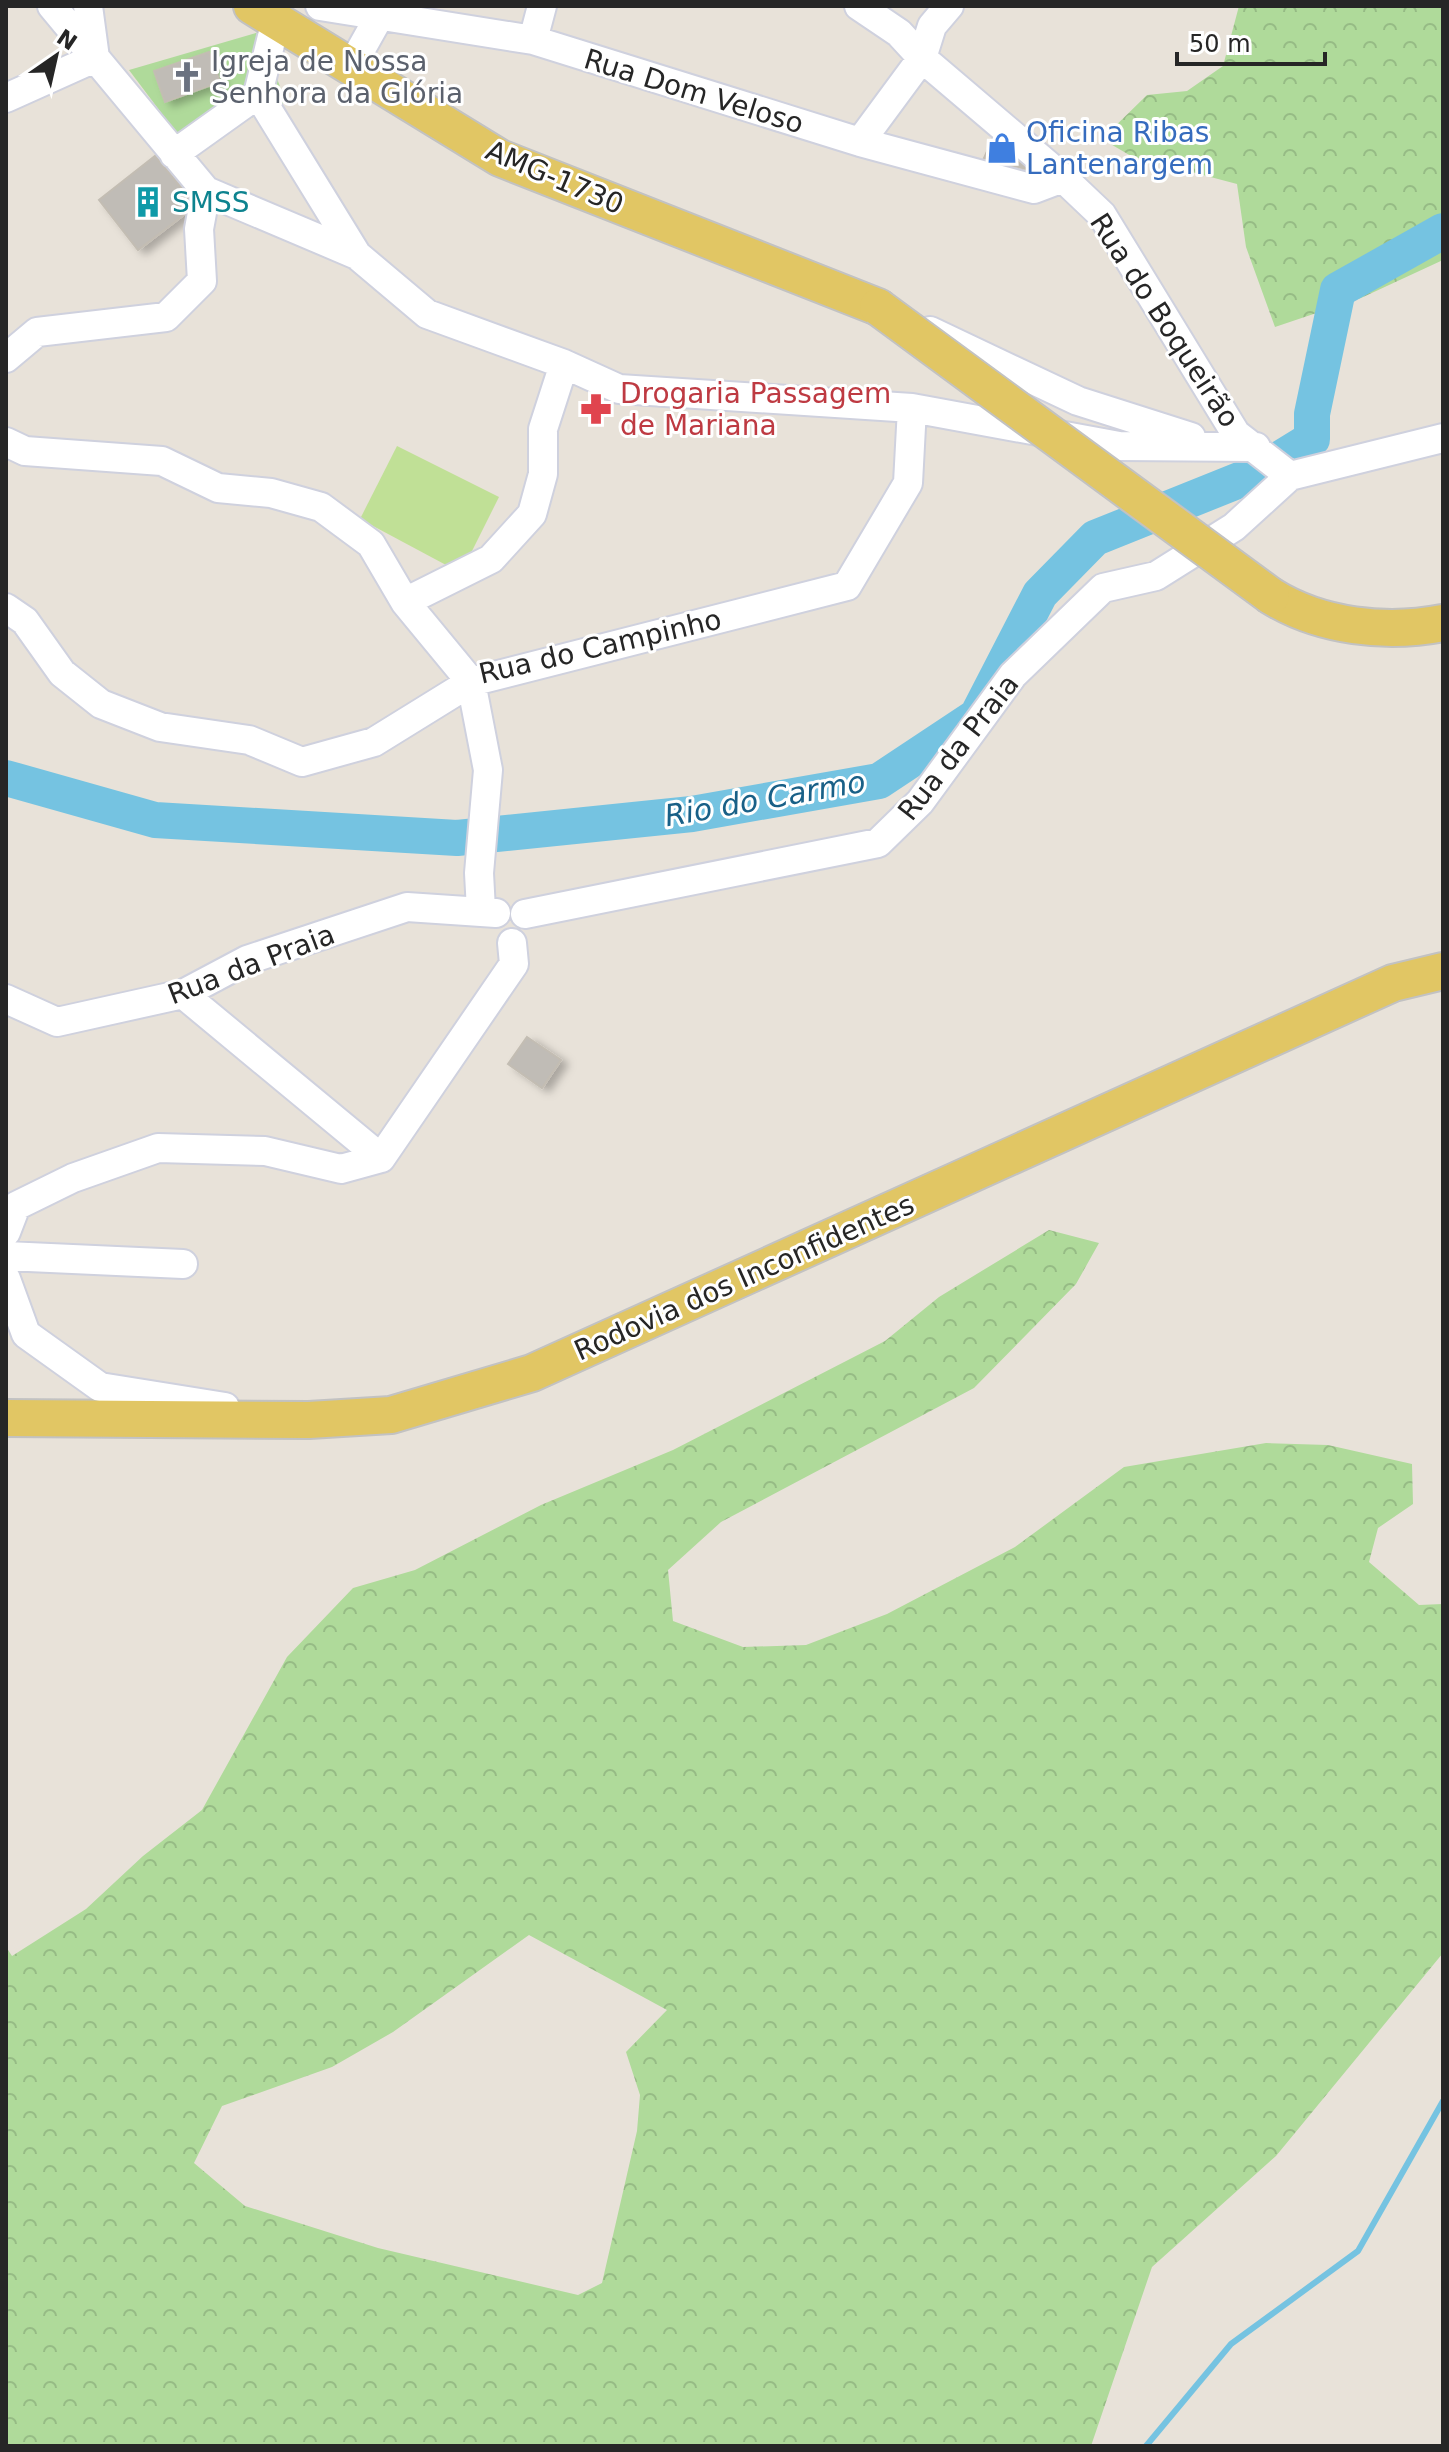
<svg xmlns="http://www.w3.org/2000/svg" width="1449" height="2452" font-family="'DejaVu Sans',sans-serif">
<style>
.forest{fill:url(#forest-crowns);fill-rule:evenodd}
.park{fill:#afda9a}
.pitch{fill:#c0e096}
.lines{fill:none;stroke-linecap:round;stroke-linejoin:round}
.stream{stroke:#75c3e1;stroke-width:6}
.river{stroke:#75c3e1;stroke-width:36}
.building{fill:#c0bcb6;stroke:#c3bdb3;stroke-width:2;filter:url(#shadow)}
.minor-casing{stroke:#cfd1de;stroke-width:32}
.major-casing{stroke:#c2c2c2;stroke-width:40}
.minor{stroke:#fff;stroke-width:28}
.major{stroke:#e1c664;stroke-width:36}
.major-bridge-casing{stroke:#c2c2c2;stroke-width:40;stroke-linecap:butt}
.major-bridge{stroke:#e1c664;stroke-width:36}
.labels{text-anchor:middle;stroke-width:6;stroke-linejoin:round;paint-order:stroke}
.worship-label{font-size:28px;fill:#5b616d;stroke:#fff;text-anchor:start}
.street-label{font-size:28px;fill:#262626;stroke:#fff}
.shop-label{font-size:28px;fill:#366cbe;stroke:#fff;text-anchor:start}
.culture-label{font-size:28px;fill:#0d838f;stroke:#fff;text-anchor:start}
.health-label{font-size:28px;fill:#be3a42;stroke:#fff;text-anchor:start}
.water-label{font-size:30px;font-style:italic;fill:#196087;stroke:#fff}
</style>
<defs>
<pattern id="forest-crowns" width="20" height="18" patternUnits="userSpaceOnUse" patternTransform="scale(2)"><rect width="20" height="18" fill="#afda9a"/><path d="M2 6a3 3 0 1 1 6 0M12 15a3 3 0 1 1 6 0" fill="none" stroke="#96bb85"/></pattern>
<filter id="shadow"><feDropShadow dx="7" dy="4" stdDeviation="4" flood-color="#0004"/></filter>
</defs>
<rect width="100%" height="100%" fill="#e8e2d9"/>
<!-- forest -->
<path class="forest" d="M1239 6H1443V260L1361 298 1275 327 1246 247 1237 184 1131 156 1102 139 1147 95 1187 91 1223 66Z
M1049 1230 1099 1243 1076 1284 974 1388 721 1522 668 1570 673 1621 743 1647 806 1645 887 1614 1015 1547 1124 1467 1266 1443 1328 1445 1412 1464 1413 1504 1378 1528 1369 1562 1419 1605 1443 1604V1953L1276 2156 1152 2267 1091 2446H6V1947L12 1956 86 1909 143 1856 202 1810 287 1657 353 1588 415 1570 541 1505 673 1450 885 1341 939 1297ZM529 1935 667 2010 626 2052 640 2095 637 2131 602 2283 578 2295 378 2248 245 2206 194 2163 222 2106 332 2067 393 2032Z"/>
<!-- park -->
<path class="park" d="M259 32 286 102 187 147 129 70Z"/>
<!-- pitch -->
<path class="pitch" d="M397 446 499 497 461 573 360 519Z"/>
<g class="lines">
<!-- stream -->
<path class="stream" d="M1146 2446 1231 2344 1358 2251 1443 2101"/>
<!-- river -->
<path class="river" d="M6 778 155 820 457 838 692 814 879 781 977 716 1040 594 1095 538 1257 473 1312 439V414L1338 290 1443 231"/>
</g>
<!-- building -->
<path class="building" d="M209 52 220 82 165 102 154 71Z
M992 140 1027 169 984 158Z
M155 156 188 196 185 214 138 250 99 200Z
M527 1037 561 1060 542 1088 508 1064Z"/>
<g class="lines">
<defs>
<path id="minor" d="M52 6 206 191 357 255
M320 6 533 40 860 142 1034 189 1063 178
M859 6 899 33 922 58 1063 178 1102 215 1236 434 1290 476
M276 20 258 94 357 255 427 314 564 364 619 389 912 408 1119 446 1256 447
M533 40 542 6
M351 67 379 17
M6 98 95 58 88 6
M860 142 922 58 932 26 949 6
M174 154 258 94
M930 331 1078 401 1191 437
M6 358 37 332 166 317 202 281 199 229 206 191
M6 442 25 451 162 461 218 488 271 493 321 507 371 544 405 602 471 682 847 586 908 483 912 408
M405 602 491 559 532 514 543 474V429L564 364
M6 608 25 621 62 673 101 704 160 727 249 740 302 762 374 742 471 682 488 770 479 873 481 910
M525 914 878 843 920 802 1013 675 1103 588 1156 576 1234 527 1290 476 1443 438
M183 994 381 1158
M6 999 57 1022 183 994 247 960 407 907 496 913
M381 1158 514 964 512 943
M6 1232 16 1206 73 1178 158 1148 265 1151 341 1169 381 1158
M6 1256 183 1264
M6 1279 26 1334 100 1387 225 1407"/>
<path id="major" d="M252 6 500 158 878 307
M1271 596C1321 627 1386 634 1443 623
M6 1418 309 1420 391 1415 532 1373 1393 983 1443 971"/>
</defs>
<!-- minor casing -->
<use href="#minor" class="minor-casing"/>
<!-- major casing -->
<use href="#major" class="major-casing"/>
<!-- minor -->
<use href="#minor" class="minor"/>
<!-- major -->
<use href="#major" class="major"/>
<defs>
<path id="major-bridge" d="M878 307 1271 596"/>
</defs>
<!-- major-bridge casing -->
<use href="#major-bridge" class="major-bridge-casing"/>
<!-- major-bridge -->
<use href="#major-bridge" class="major-bridge"/>
</g>
<!-- icons -->
<defs>
<symbol id="church-bare" viewBox="-9 -9 18 18"><path d="M-1.2-6h2.4v3.5h3.3v2.4h-3.3V6h-2.4V-.1h-3.3v-2.4h3.3Z" fill="#6b7280" stroke="#fff" stroke-width="2.5" paint-order="stroke"/></symbol>
<symbol id="shop-bare" viewBox="-9 -9 18 18"><path d="M-5-2.5h2.3a2.7 3.5 0 0 1 5.4 0H5L5.5 6h-11ZM-1.5-2.5h3a1.5 2.3 0 0 0-3 0Z" fill="#3f7fe0" stroke="#fff" stroke-width="2.5" paint-order="stroke"/></symbol>
<symbol id="building-bare" viewBox="-9 -9 18 18"><path d="M-4-6H4V6H1V3H-1V6H-4ZM-2.5-4.3h1.7v1.8h-1.7ZM.8-4.3h1.7v1.8H.8ZM-2.5-1h1.7V.8h-1.7ZM.8-1h1.7V.8H.8Z" fill="#0f9aa8" stroke="#fff" stroke-width="2.5" paint-order="stroke"/></symbol>
<symbol id="pharmacy-bare" viewBox="-9 -9 18 18"><path d="M-2-6h4v4h4v4h-4v4h-4v-4h-4v-4h4Z" fill="#e0444e" stroke="#fff" stroke-width="2.5" paint-order="stroke"/></symbol>
</defs>
<g fill-rule="evenodd">
<use href="#church-bare" x="165" y="55" width="44" height="44"/>
<use href="#shop-bare" x="980" y="126" width="44" height="44"/>
<use href="#building-bare" x="126" y="180" width="44" height="44"/>
<use href="#pharmacy-bare" x="574" y="387" width="44" height="44"/>
</g>
<g class="labels">
<!-- worship labels -->
<g class="worship-label">
<text x="211" y="71">Igreja de Nossa<tspan x="211" dy="32">Senhora da Glória</tspan></text>
</g>
<!-- street labels -->
<g class="street-label">
<text transform="translate(694 91) rotate(17)" y="10">Rua Dom Veloso</text>
<text transform="translate(555 177) rotate(23)" y="10">AMG-1730</text>
<text transform="translate(1165 320) rotate(57)" y="10">Rua do Boqueirão</text>
<text transform="translate(600 646) rotate(-13)" y="10">Rua do Campinho</text>
<text transform="translate(958 747) rotate(-52)" y="10">Rua da Praia</text>
<text transform="translate(251 964) rotate(-21)" y="10">Rua da Praia</text>
<text transform="translate(744 1277) rotate(-24)" y="10">Rodovia dos Inconfidentes</text>
</g>
<!-- shop labels -->
<g class="shop-label">
<text x="1026" y="142">Oficina Ribas<tspan x="1026" dy="32">Lantenargem</tspan></text>
</g>
<!-- culture labels -->
<g class="culture-label">
<text x="172" y="212">SMSS</text>
</g>
<!-- health labels -->
<g class="health-label">
<text x="620" y="403">Drogaria Passagem<tspan x="620" dy="32">de Mariana</tspan></text>
</g>
<!-- water labels -->
<g class="water-label">
<text transform="translate(765 799) rotate(-10)" y="10">Rio do Carmo</text>
</g>
</g>
<!-- border -->
<rect width="1449" height="2452" fill="none" stroke="#262626" stroke-width="16"/>
<!-- north arrow -->
<g transform="translate(56 56) rotate(34)" stroke="#ffffff" stroke-width="6" paint-order="stroke">
<path d="M0-6L14 30L0 20L-14 30Z" fill="#262626"/>
<text y="-12" font-size="22" font-weight="bold" text-anchor="middle" fill="#262626">N</text>
</g>
<!-- scale -->
<path d="M1177 52v12h148v-12" fill="none" stroke="#262626" stroke-width="4"/>
<text x="1189" y="52" font-size="24" fill="#262626" stroke="#ffffff" stroke-width="6" paint-order="stroke">50 m</text>
</svg>
